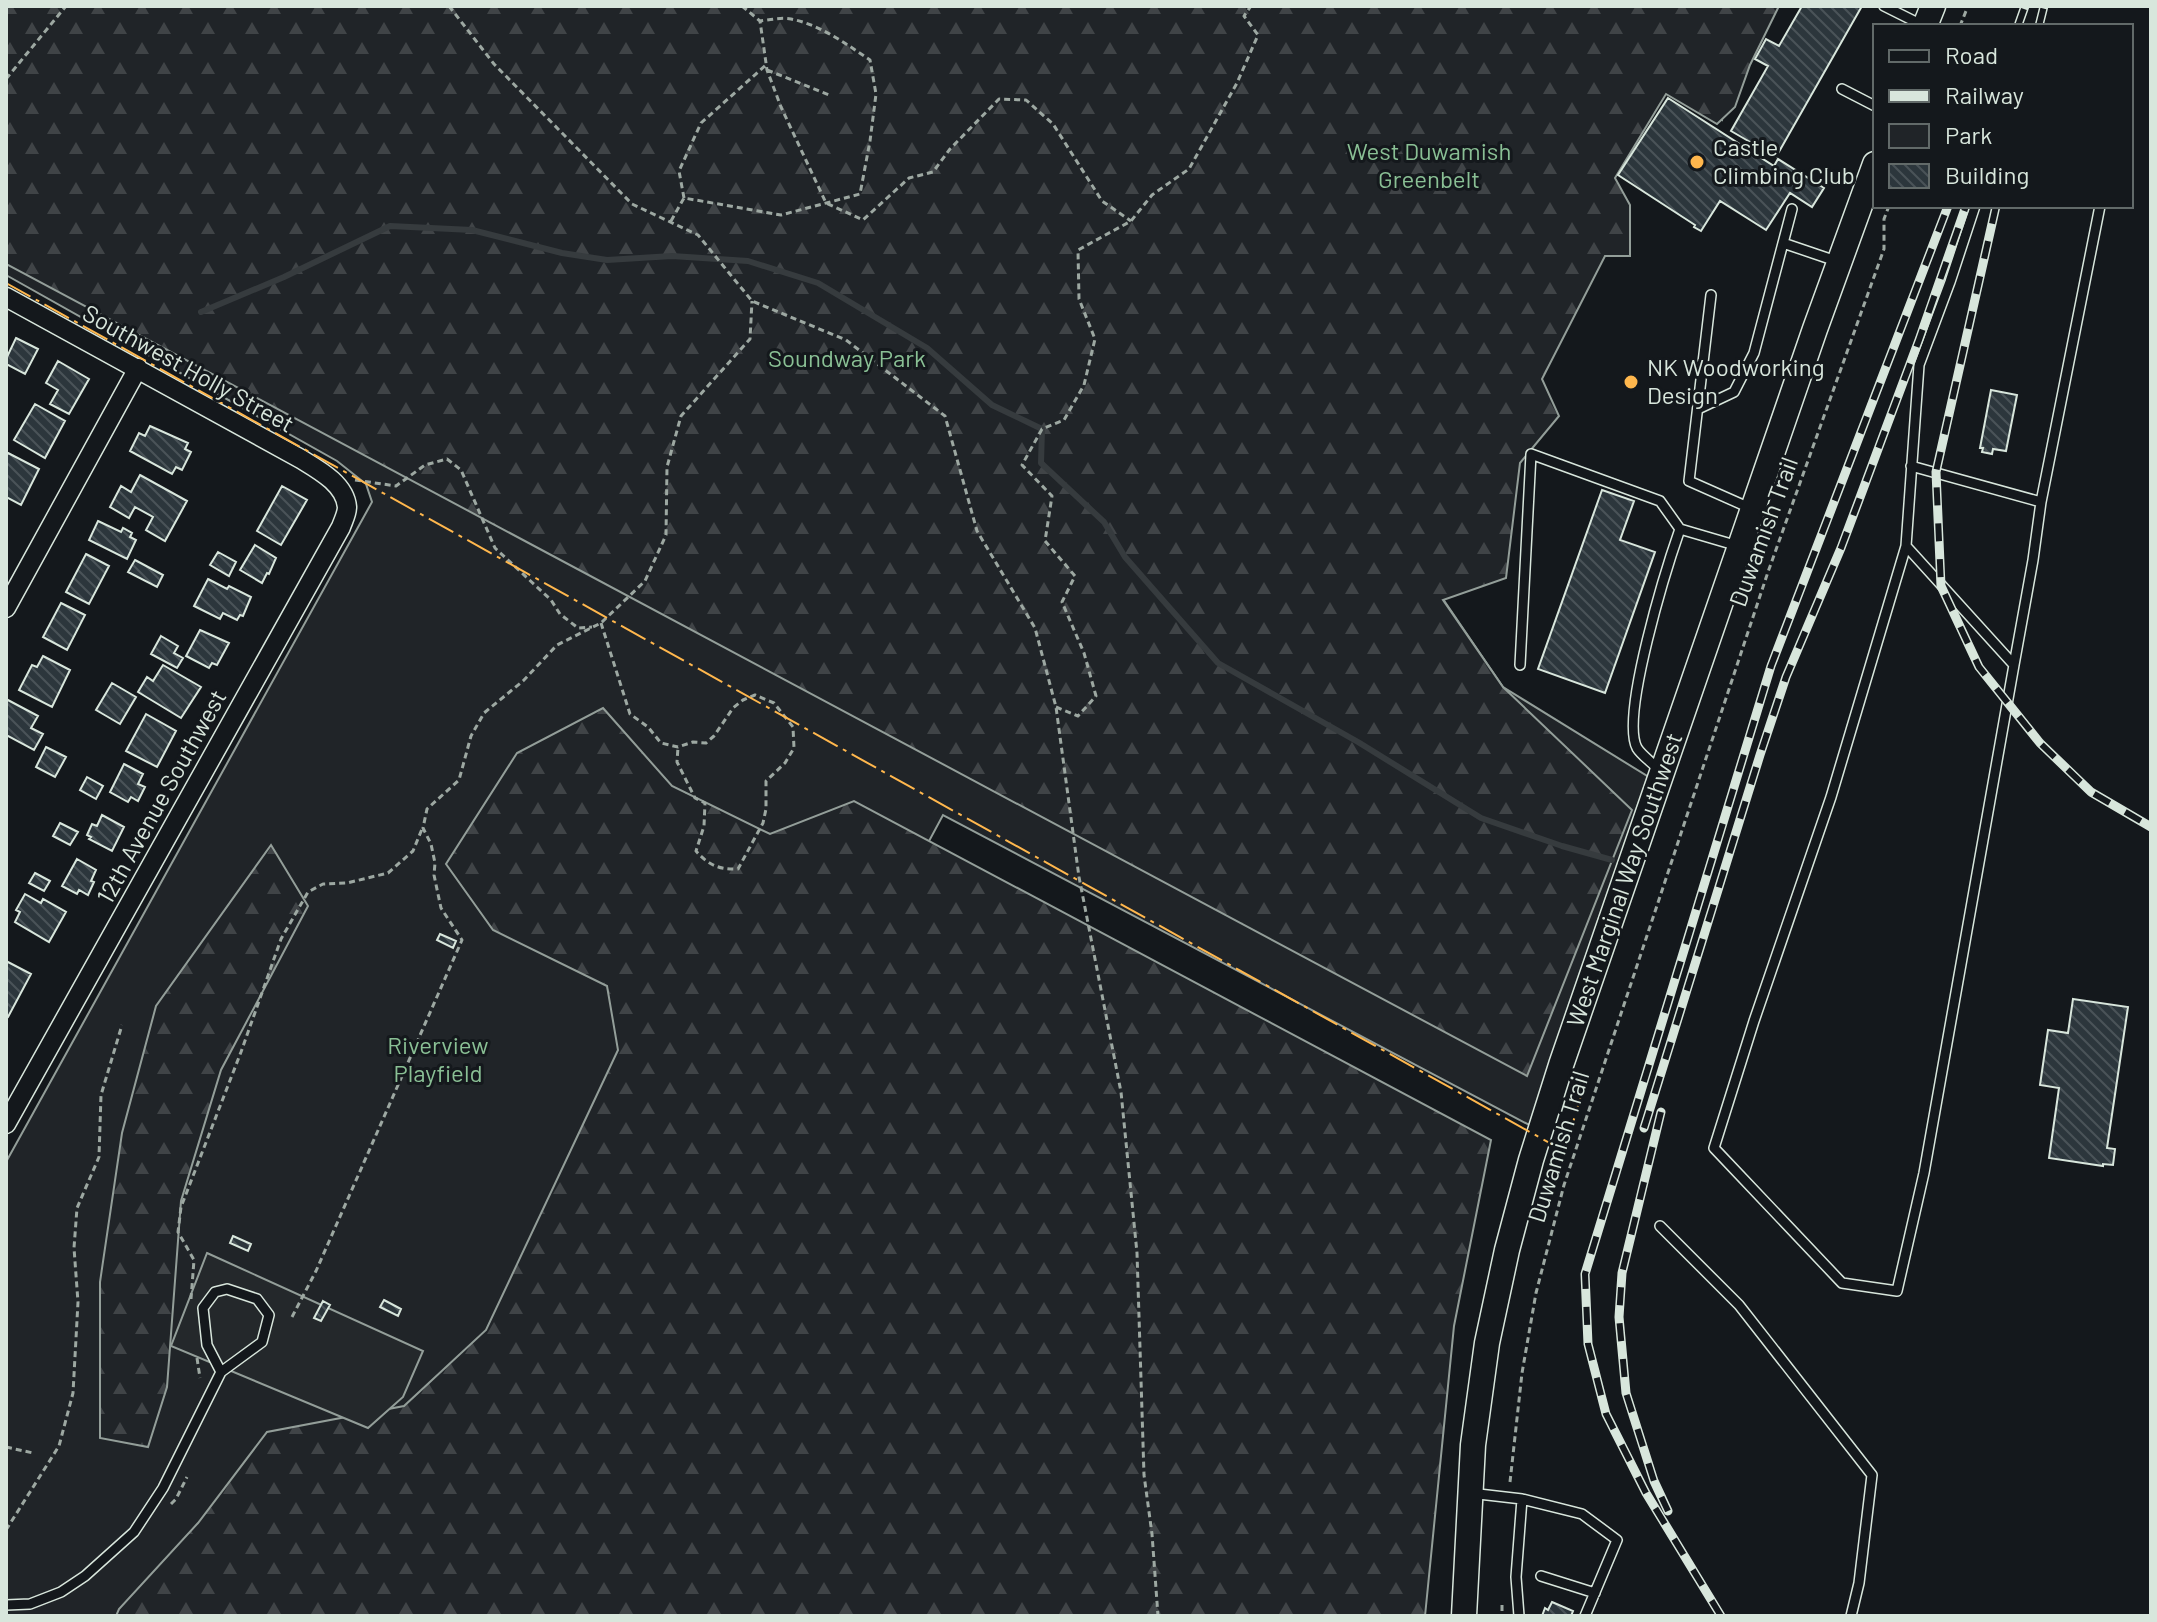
<svg xmlns="http://www.w3.org/2000/svg" width="2157" height="1622" font-family="Barlow,sans-serif">
<style>
.green{fill:#202428;stroke:#939e99;stroke-width:2}
.forest{fill:url(#forest-firs);stroke:#939e99;stroke-width:2}
.parking{fill:#24282b;stroke:#939e99;stroke-width:2}
.lines{fill:none;stroke-linecap:round;stroke-linejoin:round}
.stream{stroke:#363b3e;stroke-width:6}
.building{fill:url(#building-back-hatch);stroke:#d8e6dc;stroke-width:2}
.lane-casing{stroke:#d8e6dc;stroke-width:12}
.street-casing{stroke:#d8e6dc;stroke-width:21}
.secondary-casing{stroke:#d8e6dc;stroke-width:27}
.path{stroke:#9da8a2;stroke-width:3;stroke-dasharray:6 4;stroke-linecap:butt}
.lane{stroke:#14181c;stroke-width:9}
.street{stroke:#14181c;stroke-width:18}
.secondary{stroke:#14181c;stroke-width:24}
.rail-casing{stroke:#d8e6dc;stroke-width:9}
.rail{stroke:#14181c;stroke-width:6;stroke-dasharray:18;stroke-linecap:butt}
.power{stroke:#ffb74d;stroke-width:2;stroke-dasharray:28 6 4 6;stroke-linecap:butt}
.poi-dot{fill:#ffb74d;stroke:#14181c;stroke-width:3}
.labels{text-anchor:middle;stroke-width:6;stroke-linejoin:round;paint-order:stroke}
.poi-label{font-size:24px;fill:#d8e6dc;stroke:#14181c;text-anchor:start}
.park-label{font-size:24px;fill:#8ac095;stroke:#14181c}
.street-label{font-size:24px;fill:#d8e6dc;stroke:#14181c}
</style>
<defs>
<pattern id="forest-firs" width="22" height="20" patternUnits="userSpaceOnUse" patternTransform="scale(2)"><rect width="22" height="20" fill="#202428"/><path d="M5 1l3.5 6h-7zM16 11l3.5 6h-7z" fill="#404447"/></pattern>
<pattern id="building-back-hatch" width="6" height="6" patternUnits="userSpaceOnUse" patternTransform="scale(2)"><rect width="6" height="6" fill="#2c363c"/><path d="M-1 5l2 2M0 0l6 6M5-1l2 2" fill="none" stroke="#4a5358"/></pattern>
</defs>
<rect width="100%" height="100%" fill="#14181c"/>
<!-- green -->
<path class="green" d="M6 6H1735L1722 120 1638 76 1443 599 1503 687 1652 779 1533 1127 943 815 720 1230 373 1616H6V1162L372 502 366 484 337 461 6 275Z"/>
<!-- forest -->
<path class="forest" d="M6 6H1779L1750 65 1735 107 1717 124 1666 94 1615 178 1630 205V256H1605L1542 379 1559 416 1520 463 1506 578 1443 600 1503 687 1632 810 1527 1076 6 264Z
M603 708 672 786 770 834 854 801 1491 1140 1454 1326 1425 1616H116L119 1609 198 1523 267 1432 404 1406 486 1330 618 1050 607 986 493 930 446 864 517 753Z
M271 845 308 906 221 1070 181 1201 167 1387 148 1447 100 1438V1282L122 1133 156 1006Z"/>
<!-- parking -->
<path class="parking" d="M207 1253 423 1351 403 1397 368 1428 171 1346Z"/>
<g class="lines">
<!-- stream -->
<path class="stream" d="M201 312 284 277 390 226 472 230 562 253 607 260 672 256 748 261 818 283 927 348 992 405 1042 429 1041 463 1104 522 1125 557 1218 663 1358 742 1481 818 1562 846 1612 860"/>
</g>
<!-- building -->
<path class="building" d="M1802 6H1862L1776 157 1731 131 1768 66 1755 59 1766 39 1779 46Z
M1668 98 1774 166 1778 159 1824 188 1812 207 1790 193 1766 230 1720 201 1701 231 1694 227 1695 225 1618 175Z
M16 338 38 349 25 374 6 364V359Z
M58 361 89 379 69 414 50 404 58 390 46 383Z
M1991 390 2017 395 2006 451 1993 449 1992 454 1982 452 1983 448H1980Z
M35 404 65 421 45 458 14 440Z
M150 426 188 443 185 449 191 452 182 470 176 467 172 474 130 451 139 433 145 436Z
M8 453 39 469 21 505 6 497V457Z
M140 475 187 501 165 541 146 530 153 517 135 507 129 518 110 507 121 486 131 492Z
M282 486 307 500 281 545 257 531Z
M1602 490 1634 501 1620 540 1655 552 1605 693 1538 669Z
M98 521 121 532 123 528 132 533 130 537 136 540 127 559 89 540Z
M255 545 276 558 269 574 267 573 262 583 240 570Z
M218 552 236 562 229 576 210 565Z
M86 554 109 566 89 604 66 592Z
M135 560 163 575 157 587 128 572Z
M208 579 227 589 229 586 251 597 243 616 240 615 237 620 223 613 220 619 194 606Z
M61 603 85 615 67 650 43 637Z
M200 630 229 643 217 665 212 663 209 668 186 656Z
M161 636 178 646 174 653 183 658 177 668 151 654Z
M43 656 70 670 52 707 19 690 32 665 37 667Z
M163 665 201 687 181 718 138 692 147 677 153 681Z
M112 683 136 697 120 724 96 710Z
M6 699 38 716 31 728 43 734 34 750 6 735Z
M146 714 176 731 157 767 126 751Z
M46 747 66 757 55 777 36 767Z
M124 764 143 774 138 784 145 787 138 801 131 797 128 802 110 792Z
M87 777 103 786 96 799 80 790Z
M102 815 124 827 112 851 89 839 91 837 87 835 92 824 97 826Z
M60 823 78 832 70 845 53 836Z
M77 859 96 870 91 881 94 882 88 895 79 890 77 894 62 886Z
M35 873 50 881 44 891 29 883Z
M25 894 41 903 43 899 66 912 49 942 15 922 20 912 16 910Z
M440 934 456 941 453 948 437 940Z
M6 961 31 974 8 1017 6 1016Z
M2073 999 2128 1007 2107 1148 2115 1149 2113 1165 2103 1164V1166L2049 1158 2059 1088 2040 1085 2048 1030 2068 1033Z
M233 1236 251 1244 248 1251 230 1243Z
M384 1300 401 1309 398 1316 380 1307Z
M323 1301 330 1305 321 1321 314 1318Z
M1552 1602 1573 1611 1571 1616H1542L1545 1608 1548 1610Z"/>
<g class="lines">
<defs>
<path id="lane" d="M1884 6 1924 26
M1842 89 1875 106
M1783 243 1836 261
M1711 295 1689 481 1750 508
M1698 409 1734 392 1754 353 1792 209
M1911 466 2041 502 2100 206
M1906 546 2014 665 1924 1173 1897 1291 1842 1283 1714 1148 1754 1021 1831 797Z
M1906 546 1919 365 1950 282 1975 206
M1520 665 1531 454 1660 501 1680 529 1738 546
M2014 665 2033 560 2041 502
M1659 770C1653 763 1642 756 1637 748 1620 716 1667 566 1680 529
M1660 1226 1739 1305 1872 1475 1859 1583 1851 1616
M1470 1493 1522 1499 1582 1514 1617 1540 1585 1616
M1541 1576 1595 1593
M6 1605 30 1604 61 1592 85 1576 134 1532 163 1488 221 1372 262 1342 269 1315 257 1299 227 1289 215 1292 203 1308 207 1345 221 1372
M1519 1616 1516 1577 1522 1499"/>
<path id="street" d="M6 297 301 459C319 470 345 484 347 507 347 514 343 521 341 527L6 1124
M6 608 138 368"/>
<path id="secondary" d="M1925 26 1933 6
M1464 1616 1473 1445 1487 1343 1507 1250 1531 1160 1561 1065 1815 329 1875 164"/>
</defs>
<!-- lane casing -->
<use href="#lane" class="lane-casing"/>
<!-- street casing -->
<use href="#street" class="street-casing"/>
<!-- secondary casing -->
<use href="#secondary" class="secondary-casing"/>
<!-- path -->
<path class="path" d="M449 6 494 64 632 204 698 235 752 301 846 340 945 416 977 531 1035 628 1056 707 1079 877 1121 1092 1137 1253 1144 1475 1152 1534 1158 1616
M742 6 760 21 767 70 781 107 826 203 863 220 909 178 933 172 950 149 999 99 1026 100 1053 124 1102 201 1131 221
M1960 26 1968 6
M767 70 829 95
M6 79 66 6
M684 198 679 171 701 123 767 64
M671 221 684 198 781 215 860 194 870 141 876 94 870 60C846 44 821 25 791 19 782 17 769 20 760 21
M355 480 396 486 425 465 447 459 461 470 495 548 551 600 560 614 578 628 592 627
M601 623 630 714 648 727 661 743 678 747 693 742 706 743 714 736 733 708 743 700 755 695 774 703 793 727 794 748 785 763 766 781V809L763 823 738 869C720 870 708 865 696 851L704 826 705 803 695 798 677 762 678 747
M1056 707 1078 716 1096 696 1084 653 1062 602 1075 576 1045 541 1052 496 1022 465 1042 429 1064 420 1084 385 1095 339 1079 299 1078 250 1131 221 1152 195 1189 169 1237 83 1258 35 1244 16 1251 6
M191 1299 194 1260 178 1232 181 1207 241 1052 281 939 308 892 323 884 347 883 388 873 413 851 422 829
M292 1317 316 1271 462 940 441 908 438 894 434 875 435 863 431 844 423 828 427 809 459 780 471 736 484 713 523 681 557 645 601 623 645 581 666 535 667 467 681 416 750 339 752 301
M197 1358 200 1378
M6 1447 33 1453
M1510 1482 1522 1373 1536 1293 1564 1185 1768 572 1884 249V219L1889 206
M171 1504 176 1499 187 1477
M6 1530 59 1446 73 1393 78 1302 74 1248 77 1208 99 1157 101 1095 122 1025
M1502 1605V1616"/>
<!-- lane -->
<use href="#lane" class="lane"/>
<!-- street -->
<use href="#street" class="street"/>
<!-- secondary -->
<use href="#secondary" class="secondary"/>
<defs>
<path id="rail" d="M2018 26 2025 6
M2039 26 2044 6
M1996 206 1936 472 1941 586 1979 667 2040 743 2091 792 2151 827
M1661 1112 1622 1273 1619 1317 1626 1393 1654 1481 1668 1511
M1644 1128 1760 755 1786 677 1841 548 1919 340 1966 206
M1721 1616 1646 1493 1606 1414 1588 1344 1585 1274 1771 666 1948 206"/>
</defs>
<!-- rail casing -->
<use href="#rail" class="rail-casing"/>
<!-- rail -->
<use href="#rail" class="rail"/>
<!-- power -->
<path class="power" d="M6 283 1564 1151
M1551 1197 1582 1092"/>
</g>
<!-- markers -->
<g class="poi-dot">
<circle cx="1697" cy="162" r="8"/>
<circle cx="1631" cy="382" r="8"/>
</g>
<g class="labels">
<!-- poi labels -->
<g class="poi-label">
<text x="1713" y="156">Castle<tspan x="1713" dy="28">Climbing Club</tspan></text>
<text x="1647" y="376">NK Woodworking<tspan x="1647" dy="28">Design</tspan></text>
</g>
<!-- park labels -->
<g class="park-label">
<text x="1429" y="160">West Duwamish<tspan x="1429" dy="28">Greenbelt</tspan></text>
<text x="847" y="367">Soundway Park</text>
<text x="438" y="1054">Riverview<tspan x="438" dy="28">Playfield</tspan></text>
</g>
<!-- street labels -->
<g class="street-label">
<text transform="translate(188 369) rotate(29)" y="8">Southwest Holly Street</text>
<text transform="translate(1764 532) rotate(-70)" y="8">Duwamish Trail</text>
<text transform="translate(162 797) rotate(-61)" y="8">12th Avenue Southwest</text>
<text transform="translate(1625 880) rotate(-71)" y="8">West Marginal Way Southwest</text>
<text transform="translate(1559 1147) rotate(-73)" y="8">Duwamish Trail</text>
</g>
</g>
<!-- border -->
<rect width="2157" height="1622" fill="none" stroke="#d8e6dc" stroke-width="16"/>
<!-- legend -->
<rect x="1873" y="24" width="260" height="184" fill="#14181c" stroke="#626a69" stroke-width="2"/>
<rect x="1889" y="50" width="40" height="12" fill="#14181c" stroke="#626a69" stroke-width="2"/>
<text x="1945" y="64" font-size="24" fill="#d8e6dc">Road</text>
<rect x="1889" y="90" width="40" height="12" fill="#d8e6dc" stroke="#626a69" stroke-width="2"/>
<text x="1945" y="104" font-size="24" fill="#d8e6dc">Railway</text>
<rect x="1889" y="124" width="40" height="24" fill="#202428" stroke="#626a69" stroke-width="2"/>
<text x="1945" y="144" font-size="24" fill="#d8e6dc">Park</text>
<rect x="1889" y="164" width="40" height="24" fill="url(#building-back-hatch)" stroke="#626a69" stroke-width="2"/>
<text x="1945" y="184" font-size="24" fill="#d8e6dc">Building</text>
</svg>
